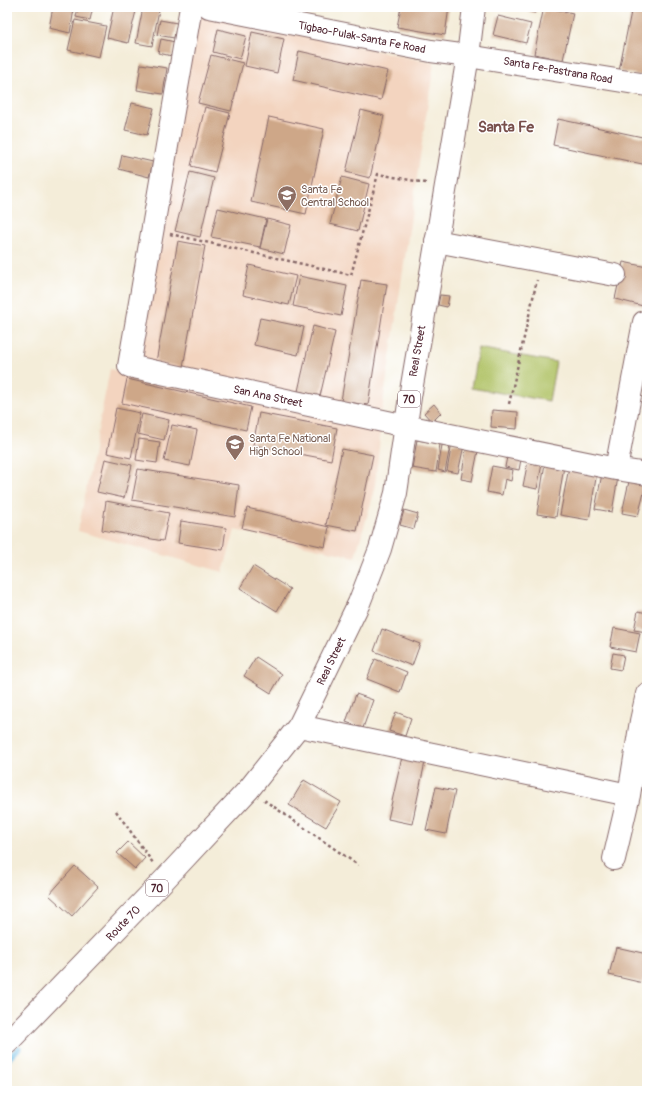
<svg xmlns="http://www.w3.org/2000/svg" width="654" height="1098" font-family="Pangolin,sans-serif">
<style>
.built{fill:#f3d4bf}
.green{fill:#b1c367;stroke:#7e7149}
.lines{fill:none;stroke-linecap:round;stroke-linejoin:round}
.stream{stroke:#66b8e2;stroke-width:5.5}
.building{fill:#cea788}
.minor-casing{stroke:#866768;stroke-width:24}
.major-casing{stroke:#866768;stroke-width:24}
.highway-casing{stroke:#866768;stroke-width:24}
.path{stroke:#866768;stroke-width:2.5;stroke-dasharray:3 3;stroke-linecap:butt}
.minor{stroke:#fff;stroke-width:22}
.major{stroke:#fff;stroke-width:22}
.highway{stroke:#fff;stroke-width:22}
.labels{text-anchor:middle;stroke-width:3;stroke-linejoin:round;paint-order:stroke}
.shield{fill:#fff;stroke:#80626b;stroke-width:1}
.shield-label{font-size:10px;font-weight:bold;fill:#4a1f2b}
.street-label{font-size:11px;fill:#4a1f2b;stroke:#fff}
.education-label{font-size:11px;fill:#785e54;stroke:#fff;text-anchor:start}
.district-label{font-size:15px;font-weight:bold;fill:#784f4c;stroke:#fff}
</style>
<rect width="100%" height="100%" fill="#fff"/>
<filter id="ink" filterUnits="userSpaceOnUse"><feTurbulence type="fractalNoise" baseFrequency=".025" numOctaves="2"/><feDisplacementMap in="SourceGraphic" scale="8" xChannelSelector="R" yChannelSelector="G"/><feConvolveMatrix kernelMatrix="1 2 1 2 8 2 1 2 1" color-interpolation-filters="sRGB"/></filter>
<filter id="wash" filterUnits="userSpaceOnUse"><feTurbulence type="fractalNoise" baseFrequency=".012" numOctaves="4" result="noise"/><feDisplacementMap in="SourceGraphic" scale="16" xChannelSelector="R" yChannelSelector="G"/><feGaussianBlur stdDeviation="0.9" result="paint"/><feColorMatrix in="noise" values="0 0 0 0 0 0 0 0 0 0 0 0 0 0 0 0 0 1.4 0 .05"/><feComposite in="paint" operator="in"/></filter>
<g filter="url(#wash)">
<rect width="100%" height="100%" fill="#f4edd9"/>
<!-- built -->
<path class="built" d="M196 12 434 63 382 411 137 361Z
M110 369 381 429 374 493 355 557 235 530 223 572 78 531Z"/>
<!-- green -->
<path class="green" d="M478 348 556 362 549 401 471 388Z"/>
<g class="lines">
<!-- stream -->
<path class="stream" d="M7 1060 19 1048"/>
</g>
<g id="blocks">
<!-- building -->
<path class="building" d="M53 7H65L74 9 70 33 49 28Z
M78 7H93L90 20 76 17Z
M114 7 136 11 128 43 107 38Z
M143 7 159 10 152 46 136 43Z
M401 7H449L445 35 397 27Z
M512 7H536L535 13Z
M544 7 573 13 563 60 534 54Z
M632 7 647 9V77L619 71Z
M498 16 531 24 526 43 493 35Z
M75 20 106 26 99 57 68 50Z
M160 20 177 23 174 38 157 35Z
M218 29 246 36 240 59 213 52Z
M252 32 284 39 277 73 245 66Z
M161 39 175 42 172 56 158 53Z
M299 51 388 71 381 100 293 80Z
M211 55 243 63 231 111 198 103Z
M141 64 167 68 163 94 137 90Z
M132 103 154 108 147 135 125 130Z
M205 107 230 113 215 172 191 166Z
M361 110 384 116 370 178 346 172Z
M269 117 324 129 306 214 251 202Z
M558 119 647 138V165L553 145Z
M122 155 153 162 149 177 119 169Z
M190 172 214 178 200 237 175 231Z
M342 177 369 184 358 231 330 224Z
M218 208 266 219 260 247 211 237Z
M267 219 291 225 284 254 260 248Z
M178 241 205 246 183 367 156 362Z
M623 262 647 267V307L615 299Z
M249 265 296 276 289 305 243 295Z
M299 276 347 286 341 316 293 306Z
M361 280 387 284 368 405 341 401Z
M440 295 449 296 447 307 438 305Z
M260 318 304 327 298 355 254 345Z
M313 326 335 332 320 396 298 391Z
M127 379 251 407 246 430 122 403Z
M434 404 441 413 432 422 424 413Z
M116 408 140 413 131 458 107 453Z
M492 410 518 412 517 429 491 427Z
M259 413 337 428 331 460 253 445Z
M142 414 169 420 164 440 138 434Z
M172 425 197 430 190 466 164 461Z
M139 439 160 442 157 463 136 460Z
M417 440 440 444 436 472 412 468Z
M452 443 464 445 458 473 447 471Z
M467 444 479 446 472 481 461 479Z
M442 445 450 446 445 472 438 470Z
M342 449 373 455 357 531 326 525Z
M508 452 522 454 519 470 505 467Z
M529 456 543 459 537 489 523 486Z
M105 459 132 465 124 498 97 492Z
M545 463 564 466 556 517 537 514Z
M492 466 513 470 511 481 505 479 502 495 487 492Z
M569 467 597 472 589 520 560 515Z
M138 469 239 485 235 517 132 500Z
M602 474 618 477 612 512 595 509Z
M630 477 647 481 638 516 622 513Z
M106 501 169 513 163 541 102 530Z
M247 508 329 527 325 547 242 528Z
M404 510 418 514 414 529 400 525Z
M181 521 226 528 223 550 178 543Z
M253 566 290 589 277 611 240 588Z
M638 611 647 613V632L634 630Z
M614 628 640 633 636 652 610 647Z
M382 629 420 644 412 666 374 651Z
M613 653 624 655 621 670 610 668Z
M256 657 282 674 271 693 244 676Z
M375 659 407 672 400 692 367 679Z
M356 694 373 700 363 728 346 722Z
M396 712 411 718 405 736 389 731Z
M402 757 425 762 412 824 388 819Z
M645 763 647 764V791L639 789Z
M304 780 341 802 326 827 289 805Z
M436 787 455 791 446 834 426 830Z
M128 842 145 858 135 869 117 853Z
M75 866 98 887 72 916 49 895Z
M616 947 647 954V966L643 983 609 975Z"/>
</g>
</g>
<g filter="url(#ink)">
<use href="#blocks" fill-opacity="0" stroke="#866768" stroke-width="1"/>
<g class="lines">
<defs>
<path id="minor" d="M191 7 129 366 406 426 616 469 647 474
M436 241 615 275
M616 469 644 322 647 323
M299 726 629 795
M614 859 629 795 641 721 647 694"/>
<path id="major" d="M209 7 431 51 468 56 647 85"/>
<path id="highway" d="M7 1043 165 879 249 789 299 726 359 603 380 549 396 493 410 397 468 56 474 7"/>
</defs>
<!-- minor casing -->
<use href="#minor" class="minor-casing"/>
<!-- major casing -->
<use href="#major" class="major-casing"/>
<!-- highway casing -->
<use href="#highway" class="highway-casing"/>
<!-- path -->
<path class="path" d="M170 234 351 275 378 174 426 183
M509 404 537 280
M264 800 358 865
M116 811 153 863"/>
<!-- minor -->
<use href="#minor" class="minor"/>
<!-- major -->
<use href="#major" class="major"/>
<!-- highway -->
<use href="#highway" class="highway"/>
</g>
</g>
<!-- icons -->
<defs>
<symbol id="school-pin" viewBox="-11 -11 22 30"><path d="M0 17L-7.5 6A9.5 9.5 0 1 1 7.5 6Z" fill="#8d6e63" stroke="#fff"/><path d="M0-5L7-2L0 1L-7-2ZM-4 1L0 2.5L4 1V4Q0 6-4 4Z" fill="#fff"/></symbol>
</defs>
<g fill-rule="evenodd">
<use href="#school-pin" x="276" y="184" width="22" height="30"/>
<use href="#school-pin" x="224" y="433" width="22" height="30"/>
</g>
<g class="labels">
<!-- shield labels -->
<g class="shield">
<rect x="398" y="391" width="22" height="16" rx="3"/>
<rect x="146" y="880" width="22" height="16" rx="3"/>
</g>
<g class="shield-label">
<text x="409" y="403">70</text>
<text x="157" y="892">70</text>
</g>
<!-- street labels -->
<g class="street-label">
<text transform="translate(362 37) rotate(11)" y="4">Tigbao-Pulak-Santa Fe Road</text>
<text transform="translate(558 70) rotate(10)" y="4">Santa Fe-Pastrana Road</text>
<text transform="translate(417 351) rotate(-80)" y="4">Real Street</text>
<text transform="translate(268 396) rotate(12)" y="4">San Ana Street</text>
<text transform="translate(331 661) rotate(-64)" y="4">Real Street</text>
<text transform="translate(123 923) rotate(-46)" y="4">Route 70</text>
</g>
<!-- education labels -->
<g class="education-label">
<text x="301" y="193">Santa Fe<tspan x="301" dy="13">Central School</tspan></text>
<text x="249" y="442">Santa Fe National<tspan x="249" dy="13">High School</tspan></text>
</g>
<!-- district labels -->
<g class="district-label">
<text x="506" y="132">Santa Fe</text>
</g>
</g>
<!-- margin -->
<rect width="654" height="1098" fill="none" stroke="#fff" stroke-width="24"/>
</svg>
